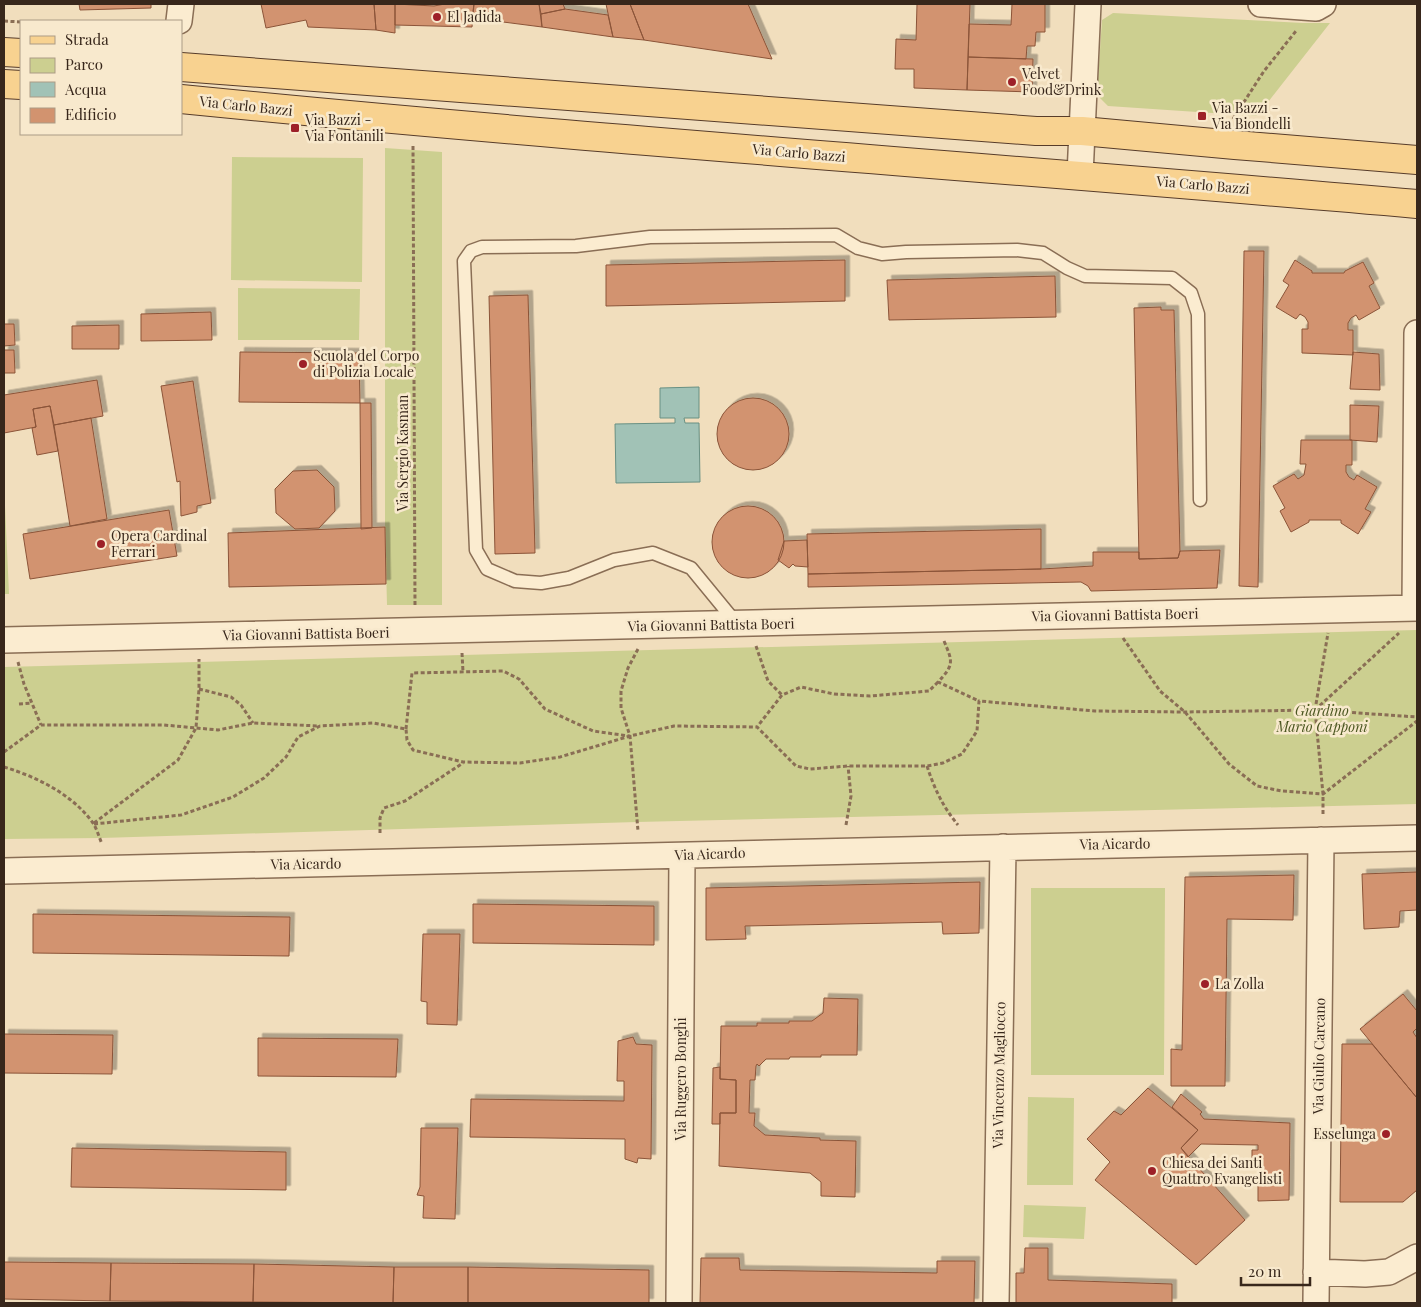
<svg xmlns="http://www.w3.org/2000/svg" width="1421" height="1307" font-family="'Playfair Display',serif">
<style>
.green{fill:#cccf90}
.water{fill:#a1c2b6;stroke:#689083}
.building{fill:#d2936f;stroke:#8b5439;filter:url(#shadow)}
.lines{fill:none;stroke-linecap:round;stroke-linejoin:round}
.lane-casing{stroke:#8a6e55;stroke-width:15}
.street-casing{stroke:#8a6e55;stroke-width:28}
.primary-casing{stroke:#573c2a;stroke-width:30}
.path{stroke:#8a6e55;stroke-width:3;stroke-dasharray:4 2.5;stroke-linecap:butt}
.lane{stroke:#fbecd0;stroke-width:12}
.street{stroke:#fbecd0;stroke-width:25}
.primary{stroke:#f8d290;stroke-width:28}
.poi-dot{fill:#9d2028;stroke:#f8e9cd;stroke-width:2}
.labels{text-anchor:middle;stroke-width:5;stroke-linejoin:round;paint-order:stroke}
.poi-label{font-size:14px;fill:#38271b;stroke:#f8e9cd;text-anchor:start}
.street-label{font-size:14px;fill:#38271b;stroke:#f8e9cd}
.park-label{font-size:14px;font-style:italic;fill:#4b5620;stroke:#f8e9cd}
</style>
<defs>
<filter id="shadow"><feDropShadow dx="4.5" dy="-4.5" stdDeviation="0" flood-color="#0004"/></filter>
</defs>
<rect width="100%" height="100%" fill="#f1debd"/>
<!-- green -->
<path class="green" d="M1113 13 1303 23H1330L1257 116 1108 106 1097 95 1102 20Z
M385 148 442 152V605H387L385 527Z
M232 157 363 158 362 282 231 280Z
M238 288 360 289 359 340H238Z
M4 483 9 594H4Z
M1417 630V804L637 822 101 838 4 839V667Z
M1031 888H1165L1164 1075H1031Z
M1028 1097 1074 1098 1073 1185H1027Z
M1024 1205 1086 1207 1084 1239 1023 1237Z"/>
<!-- water -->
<path class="water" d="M699 387V418H684L685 423H699L700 482 616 483 615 424 675 423V418H660V388Z"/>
<!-- building -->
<path class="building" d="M79 4H151V8L80 10Z
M261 4H374L376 30 308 27 306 20 266 28Z
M374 4H395V33L376 30Z
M395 4 434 6 445 4H474L472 27 395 25Z
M474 4H539L542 27 472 18Z
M539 4H563L565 9 541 14Z
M606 4H630L644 40 613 37Z
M630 4H748L772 59 644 40Z
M917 4H970L967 90 914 88V69H895L896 39 916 40Z
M1012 4H1045V32H1036L1035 46H1027L1026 59 968 57 969 24 1011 25Z
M565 9 608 15 613 37 542 27 541 14Z
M968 57 1033 59 1032 92 967 90Z
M1244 251H1264L1258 587 1239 586Z
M845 260V301L606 306V265Z
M1295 260 1312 271V273H1344L1345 271 1363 262 1374 283 1369 286 1380 308 1359 320 1356 315 1351 318 1348 323V330H1353V355L1302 353V329H1308V322L1305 317 1300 314 1296 319 1276 307 1289 285 1283 281Z
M1055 276 1056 317 889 320 887 280Z
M528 295 535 553 495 554 489 296Z
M1161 307V310H1174L1180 551 1178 558 1139 559 1134 308Z
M211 312 212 340 141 341V314Z
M4 324H14L15 345 4 346Z
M119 325V349H72V326Z
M4 350H14L15 373H4Z
M240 352 359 353 360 403 239 402Z
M1353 352 1379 354 1380 390 1350 389Z
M97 380 103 416 54 425 50 406 33 409 36 427 4 433V395Z
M193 381 211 503 197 506V512L181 516 180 481 177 482 161 386Z
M717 434a36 36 0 1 1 72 0a36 36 0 1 1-72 0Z
M360 403H371L372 528 361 529Z
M1350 405 1379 406 1377 442 1350 440Z
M50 406 58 451 37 455 32 428 36 427 33 409Z
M91 418 107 519 70 526 54 425Z
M1301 440H1352V465H1346V472L1349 477 1354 480 1357 475 1377 487 1365 509 1371 512 1358 534 1341 523V520H1309V522L1291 532 1280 511 1285 508 1273 486 1294 474 1298 479 1304 475 1306 464H1300Z
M317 470 334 487 335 511 319 528 295 529 276 513 275 489 293 471Z
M712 542a36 36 0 1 1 72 0a36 36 0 1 1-72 0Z
M169 510 177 556 30 579 23 534Z
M385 527 386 584 229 587 228 533Z
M1041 529V569L808 574 807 534Z
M807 540 808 567 795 566 793 564 789 568 778 560 784 541Z
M1220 550 1217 588 1091 591 1088 586 1081 582 808 587V574L1041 569 1093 566V552H1139V559L1178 558 1180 551Z
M1417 872V910L1400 911 1399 927 1364 929 1362 874Z
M1294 875 1293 920 1227 919 1225 1086H1171V1049L1182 1050 1185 877Z
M980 882 979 933 943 934 942 922 745 926 746 939 706 940V888Z
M473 904 654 906V945L473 943Z
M33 914 290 917 289 956 33 953Z
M423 934H460L457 1025 427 1024V1002L421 1001Z
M1403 994 1417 1011V1028L1413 1032 1417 1038V1098L1360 1029Z
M824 998 858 999 857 1055H821V1057H790L789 1059H766L759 1066 757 1064 756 1066 755 1080H750L749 1113H755L754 1126 765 1135 820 1138V1140L856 1141 855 1197 821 1196V1182L810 1173 719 1166 720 1113H736V1080L720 1079 721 1026H757V1023H789V1021H812L823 1013Z
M4 1034 113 1035 112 1074 4 1073Z
M633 1037 636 1044 652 1045 651 1159 638 1158 637 1163 625 1159V1139L470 1137 471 1099 624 1101V1081H617L618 1041Z
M258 1038 398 1039 396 1077 258 1076Z
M1342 1044H1372L1417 1098V1190L1403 1202H1340Z
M720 1067V1079L736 1080V1113H720V1124H712L713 1068Z
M1148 1088 1198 1130 1181 1148 1245 1220 1196 1265 1095 1180 1110 1162 1087 1139 1114 1111 1121 1115Z
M1181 1094 1202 1112 1200 1114 1204 1119 1290 1123 1289 1200 1258 1201V1164H1252V1150H1258V1145L1201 1144 1188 1157 1181 1148 1198 1130 1172 1107Z
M421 1128H458L455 1219 423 1218 424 1196 417 1195 420 1187Z
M72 1148 286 1152V1190L71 1187Z
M1025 1248H1048V1280L1172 1284V1303H1016V1273H1024Z
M701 1258H739L740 1270 937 1273V1261H975L974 1303H700Z
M4 1262 111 1263 110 1301 4 1299Z
M111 1263 254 1264 253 1302 110 1301Z
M254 1264 394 1267 393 1303 253 1302Z
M394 1267H468V1303H393Z
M468 1267 649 1270V1303H468Z"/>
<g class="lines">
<defs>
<path id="lane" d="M737 624 691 568 653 553 614 560 569 578 541 583 515 581 487 569 476 550 464 261 471 251 482 247 576 246 650 237 836 235 858 248 882 254 906 252 1017 250 1043 253 1067 268 1085 276 1172 278 1191 293 1198 314 1200 500"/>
<path id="street" d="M1261 4 1316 8 1323 4
M179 21 181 4
M1080 175 1088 4
M1415 608 1417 333
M4 640 1417 608
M4 871 1417 838
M1316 1272 1365 1274 1389 1272 1417 1257
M679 1303 682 856
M996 1303 1003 847
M1316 1303 1321 840"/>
<path id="primary" d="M4 52 21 53
M181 67 1036 131H1082L1235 145 1417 160
M4 84 21 85
M181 99C593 140 1005 168 1417 204"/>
</defs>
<!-- lane casing -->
<use href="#lane" class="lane-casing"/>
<!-- street casing -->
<use href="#street" class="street-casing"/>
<!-- primary casing -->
<use href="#primary" class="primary-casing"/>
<!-- path -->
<path class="path" d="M4 21 21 22
M1233 119 1264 71 1296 31
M413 146 415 607
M1123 638 1160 691 1185 712 1229 764 1257 786 1282 791 1323 794 1417 721
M944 641C953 662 954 665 938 682L979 701
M756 646 768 681 782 695
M638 649 628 668 621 691V708L630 736 638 831
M462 653 463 672
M18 662 24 684 41 725
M938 682 929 691 870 696 834 694 801 687 782 695 757 727 796 766 810 769 848 766H927L943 763 962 754 977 731 979 701 1095 711 1185 712 1315 710 1417 717
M199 689 231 697 241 705 253 723
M19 704 32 703
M1315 710 1399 633
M406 729 412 673 503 671 519 679 545 709 593 731 629 736
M4 752 41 725H164L218 730 253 723 319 726
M927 766C934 788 943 807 958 825
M4 767C37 777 72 794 93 823 97 829 99 837 102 844
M1323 814V794L1315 710 1328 633
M94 823 178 760 196 728 199 689V659
M94 824 181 815 233 797 264 778 286 757 298 737 320 726 373 723 406 729 407 740 413 750 463 762 520 763 560 757 630 736 674 726 757 727
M846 825 851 796 848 766
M380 833V818L384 808 405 801 463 763"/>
<!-- lane -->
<use href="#lane" class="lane"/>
<!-- street -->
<use href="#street" class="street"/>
<!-- primary -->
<use href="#primary" class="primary"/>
</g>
<!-- markers -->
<g class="poi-dot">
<circle cx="437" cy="17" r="5"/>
<circle cx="1012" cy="82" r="5"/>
<rect x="1197" y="111" width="10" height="10" rx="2.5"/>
<rect x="290" y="123" width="10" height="10" rx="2.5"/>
<circle cx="303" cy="364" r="5"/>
<circle cx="101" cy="544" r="5"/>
<circle cx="1205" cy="984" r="5"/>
<circle cx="1386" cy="1134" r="5"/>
<circle cx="1152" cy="1171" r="5"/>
</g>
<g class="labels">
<!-- poi labels -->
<g class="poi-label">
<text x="447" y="22">El Jadida</text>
<text x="1022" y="79">Velvet<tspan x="1022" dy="16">Food&amp;Drink</tspan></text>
<text x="1212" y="113">Via Bazzi -<tspan x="1212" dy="16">Via Biondelli</tspan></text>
<text x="305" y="125">Via Bazzi -<tspan x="305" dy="16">Via Fontanili</tspan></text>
<text x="313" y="361">Scuola del Corpo<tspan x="313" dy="16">di Polizia Locale</tspan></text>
<text x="111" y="541">Opera Cardinal<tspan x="111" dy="16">Ferrari</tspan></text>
<text x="1215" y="989">La Zolla</text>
<text x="1376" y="1139" text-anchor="end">Esselunga</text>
<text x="1162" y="1168">Chiesa dei Santi<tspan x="1162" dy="16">Quattro Evangelisti</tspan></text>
</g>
<!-- street labels -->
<g class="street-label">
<text transform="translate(246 106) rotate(6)" y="5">Via Carlo Bazzi</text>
<text transform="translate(799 153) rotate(5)" y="5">Via Carlo Bazzi</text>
<text transform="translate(1203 185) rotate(5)" y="5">Via Carlo Bazzi</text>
<text transform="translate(403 453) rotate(-90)" y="5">Via Sergio Kasman</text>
<text transform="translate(1115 615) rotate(-1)" y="5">Via Giovanni Battista Boeri</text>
<text transform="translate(711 625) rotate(-1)" y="5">Via Giovanni Battista Boeri</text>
<text transform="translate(306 634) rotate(-1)" y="5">Via Giovanni Battista Boeri</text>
<text transform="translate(1115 844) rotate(-1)" y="5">Via Aicardo</text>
<text transform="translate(710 854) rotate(-2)" y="5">Via Aicardo</text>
<text transform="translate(306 864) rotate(-1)" y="5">Via Aicardo</text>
<text transform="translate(1319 1056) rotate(-89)" y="5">Via Giulio Carcano</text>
<text transform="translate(999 1075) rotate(-89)" y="5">Via Vincenzo Magliocco</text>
<text transform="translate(681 1079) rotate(-90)" y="5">Via Ruggero Bonghi</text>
</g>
<!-- park labels -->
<g class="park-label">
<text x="1322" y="716">Giardino<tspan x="1322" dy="16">Mario Capponi</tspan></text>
</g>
</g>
<!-- border -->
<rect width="1421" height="1307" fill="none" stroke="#38271b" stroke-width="10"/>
<!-- legend -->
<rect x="20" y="20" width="162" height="115" fill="#f8e9cd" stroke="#ab9b86"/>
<rect x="30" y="36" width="25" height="8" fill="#f8d290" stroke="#ab9b86"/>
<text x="65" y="45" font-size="15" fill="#38271b">Strada</text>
<rect x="30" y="58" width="25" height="15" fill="#cccf90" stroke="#ab9b86"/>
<text x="65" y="70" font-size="15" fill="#38271b">Parco</text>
<rect x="30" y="82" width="25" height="15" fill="#a1c2b6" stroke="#ab9b86"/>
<text x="65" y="95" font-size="15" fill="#38271b">Acqua</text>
<rect x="30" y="108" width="25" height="15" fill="#d2936f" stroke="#ab9b86"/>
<text x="65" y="120" font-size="15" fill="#38271b">Edificio</text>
<!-- scale -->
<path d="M1241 1277v8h69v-8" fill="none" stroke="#38271b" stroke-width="2.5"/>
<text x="1248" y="1277" font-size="15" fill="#38271b" stroke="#f8e9cd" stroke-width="4" paint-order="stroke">20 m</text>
</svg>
